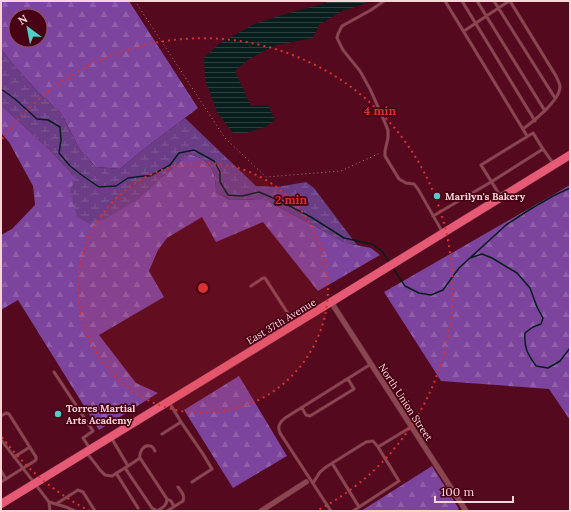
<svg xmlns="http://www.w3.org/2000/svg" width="571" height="512" font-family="Lora,serif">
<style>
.forest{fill:url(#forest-firs);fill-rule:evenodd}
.wetland{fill:url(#wetland-marsh)}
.water{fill:url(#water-rules)}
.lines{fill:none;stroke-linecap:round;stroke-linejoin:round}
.stream{stroke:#071e1d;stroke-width:1.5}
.service-casing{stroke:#6f2a3c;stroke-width:3.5}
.minor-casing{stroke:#6f2a3c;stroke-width:6}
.primary-casing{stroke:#6f2a3c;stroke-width:9}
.path{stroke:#ae7883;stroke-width:1;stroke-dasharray:1 3;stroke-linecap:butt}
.service{stroke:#8b4751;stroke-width:2.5}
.minor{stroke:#8b4751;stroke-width:5}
.primary{stroke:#e75a75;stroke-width:8}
.ring{fill:none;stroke:#d83131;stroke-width:2;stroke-dasharray:2 4}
.poi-dot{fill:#53cdc9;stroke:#480014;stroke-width:1.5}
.labels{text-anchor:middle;stroke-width:3.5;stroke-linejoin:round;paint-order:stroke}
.poi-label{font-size:10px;font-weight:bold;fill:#fad5d8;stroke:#480014;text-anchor:start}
.street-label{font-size:10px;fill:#fad5d8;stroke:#480014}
.centre{fill:#d83131;stroke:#480014;stroke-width:2}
.ring-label{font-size:12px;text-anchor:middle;font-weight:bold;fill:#d83131;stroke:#480014;stroke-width:3.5;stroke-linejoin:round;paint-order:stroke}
</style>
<defs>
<pattern id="forest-firs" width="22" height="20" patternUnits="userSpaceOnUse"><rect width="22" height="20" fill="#7c449c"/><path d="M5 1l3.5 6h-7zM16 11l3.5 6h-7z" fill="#905ea9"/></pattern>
<pattern id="wetland-marsh" width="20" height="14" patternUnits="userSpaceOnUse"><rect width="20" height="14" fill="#6b3d86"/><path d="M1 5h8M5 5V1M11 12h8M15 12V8" fill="none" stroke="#815896"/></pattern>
<pattern id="water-rules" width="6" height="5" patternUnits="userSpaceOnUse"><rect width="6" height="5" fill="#071e1d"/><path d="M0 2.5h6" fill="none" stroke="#2c3e3d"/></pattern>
</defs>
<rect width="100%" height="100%" fill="#54091e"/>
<!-- forest -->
<path class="forest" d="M1 1H129L198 108 139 153 120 169 96 167 80 150 61 113 38 92 11 62 1 49ZM16 16H40V40H16Z
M1 105 51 151 76 178 162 177 189 154C194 156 200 157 204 160 215 168 216 180 216 192L230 200 264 199 346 243 371 248 380 255 318 291 263 222 216 242 202 217 167 238 158 250 149 271 164 297 99 335 136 383 158 393 99 430 18 300 1 310V235L12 229 35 205 33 186 9 142 1 133Z
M570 185V420L549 389 441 381 384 292Z
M239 376 287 456 233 488 184 410Z
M432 466 459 509 455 511H361Z"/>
<!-- wetland -->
<path class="wetland" d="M1 49 11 62 38 92 61 113 80 150 96 167 120 169 139 153 185 118 256 186 277 187 306 182 314 188 357 245 346 243 264 199 231 200 216 192C216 180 215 168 204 160 200 157 194 156 189 154L162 177 139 199 103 220 90 224 77 217 70 190 76 178 51 151 1 105Z"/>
<!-- water -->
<path class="water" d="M329 1H367L362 5 342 11 319 25 313 38 276 45 249 59 235 71 251 106 268 105 275 120 265 127 246 133H233L217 112 205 79 204 58 219 44 254 24 292 12 326 3Z"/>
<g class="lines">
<!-- stream -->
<path class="stream" d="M1 89 15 99 37 119 48 120 60 127 61 140 59 153 70 166 83 176 99 187 116 186 128 178 144 176H150L170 165 179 153 194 150 214 161 220 172V182L228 195 242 196 259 192 278 200 311 217 344 238 372 244 382 251 389 262
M471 257 506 225 529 210 553 196 570 188
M392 267 405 286 419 293 431 295 443 290 459 268 470 258 482 254 492 258 517 273 530 288 537 307 543 318 541 324 533 327 525 333C524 348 527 353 536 366L548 368 560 361 570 348"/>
<defs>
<path id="service" d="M384 1 371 10 342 26 338 34 337 38 343 50 360 71 370 89 383 118 388 130V138L385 151V156L399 179 406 183 414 184 418 189 443 233
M445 1 487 70 527 136
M462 1 535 121
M477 1 545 111
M494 1 555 98
M510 1 556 76C557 79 560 83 560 87 560 100 533 122 523 129
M464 31 509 1
M543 149 553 163
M433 216 491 182 543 149 533 133 481 165 501 197
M251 286 263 278H265L294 323
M54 372 93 431 83 438 89 447
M169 402 181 422 203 454 212 469 192 482
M302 408 306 415 310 416 354 389 348 379
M1 416 6 413 9 414 36 457V460L33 462 1 482
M162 434 181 422
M2 441 49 502 66 507 75 511
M86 452 101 471 105 475 112 476 128 466 112 439
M14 457 30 447
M332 463 359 507
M128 466 140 458
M125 468 152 508 157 511C162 508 167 506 167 499L140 458C139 453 143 444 150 446 152 446 154 449 155 451
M1 471 6 479
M116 473 138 508
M313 483 320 472 326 467 366 442 373 441 378 447
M167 499 171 501 174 506
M49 502 50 511
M56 504 78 490 83 492 95 511
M167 511 183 501C185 495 181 491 178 487
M331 511 280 433C277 426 280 422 285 418L371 364
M353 511 399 481 378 447 411 427"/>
<path id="minor" d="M331 302 466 511
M261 511 306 482"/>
<path id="primary" d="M1 504 331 302 570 155"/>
</defs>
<!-- service casing -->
<use href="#service" class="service-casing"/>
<!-- minor casing -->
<use href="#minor" class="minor-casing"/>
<!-- primary casing -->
<use href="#primary" class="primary-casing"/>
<!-- path -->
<path class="path" d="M135 1 225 138 266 177 341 171 380 153"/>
<!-- service -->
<use href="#service" class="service"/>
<!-- minor -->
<use href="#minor" class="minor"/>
<!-- primary -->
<use href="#primary" class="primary"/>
</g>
<!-- distance rings -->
<circle cx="203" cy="288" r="125" fill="#d83131" fill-opacity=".12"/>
<g class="ring">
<circle cx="203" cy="288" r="125"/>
<path d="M90 511A250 250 0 0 1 2 437M2 139A250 250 0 1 1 316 511"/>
</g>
<!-- markers -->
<g class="poi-dot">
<circle cx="437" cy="196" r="4"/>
<circle cx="58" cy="414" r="4"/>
</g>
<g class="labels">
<!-- poi labels -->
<g class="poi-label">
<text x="445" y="200">Marilyn's Bakery</text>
<text x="66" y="412">Torres Martial<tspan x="66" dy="12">Arts Academy</tspan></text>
</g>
<!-- street labels -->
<g class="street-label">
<text transform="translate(281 321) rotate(-31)" y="4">East 37th Avenue</text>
<text transform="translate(406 402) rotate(57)" y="4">North Union Street</text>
</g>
</g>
<circle cx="203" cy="288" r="6" class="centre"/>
<g class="ring-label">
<text x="380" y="115">4 min</text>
<text x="291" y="204">2 min</text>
</g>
<!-- border -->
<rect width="571" height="512" fill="none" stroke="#fad5d8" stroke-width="4"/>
<!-- north arrow -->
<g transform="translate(28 28) rotate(328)"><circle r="19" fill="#480014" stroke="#8f5562"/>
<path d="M0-3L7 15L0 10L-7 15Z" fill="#53cdc9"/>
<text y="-6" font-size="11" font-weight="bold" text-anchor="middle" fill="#fad5d8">N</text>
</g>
<!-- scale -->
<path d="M435 496v6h78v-6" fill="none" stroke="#fad5d8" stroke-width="2"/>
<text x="441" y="496" font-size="12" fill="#fad5d8" stroke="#480014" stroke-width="3" paint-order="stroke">100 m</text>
</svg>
